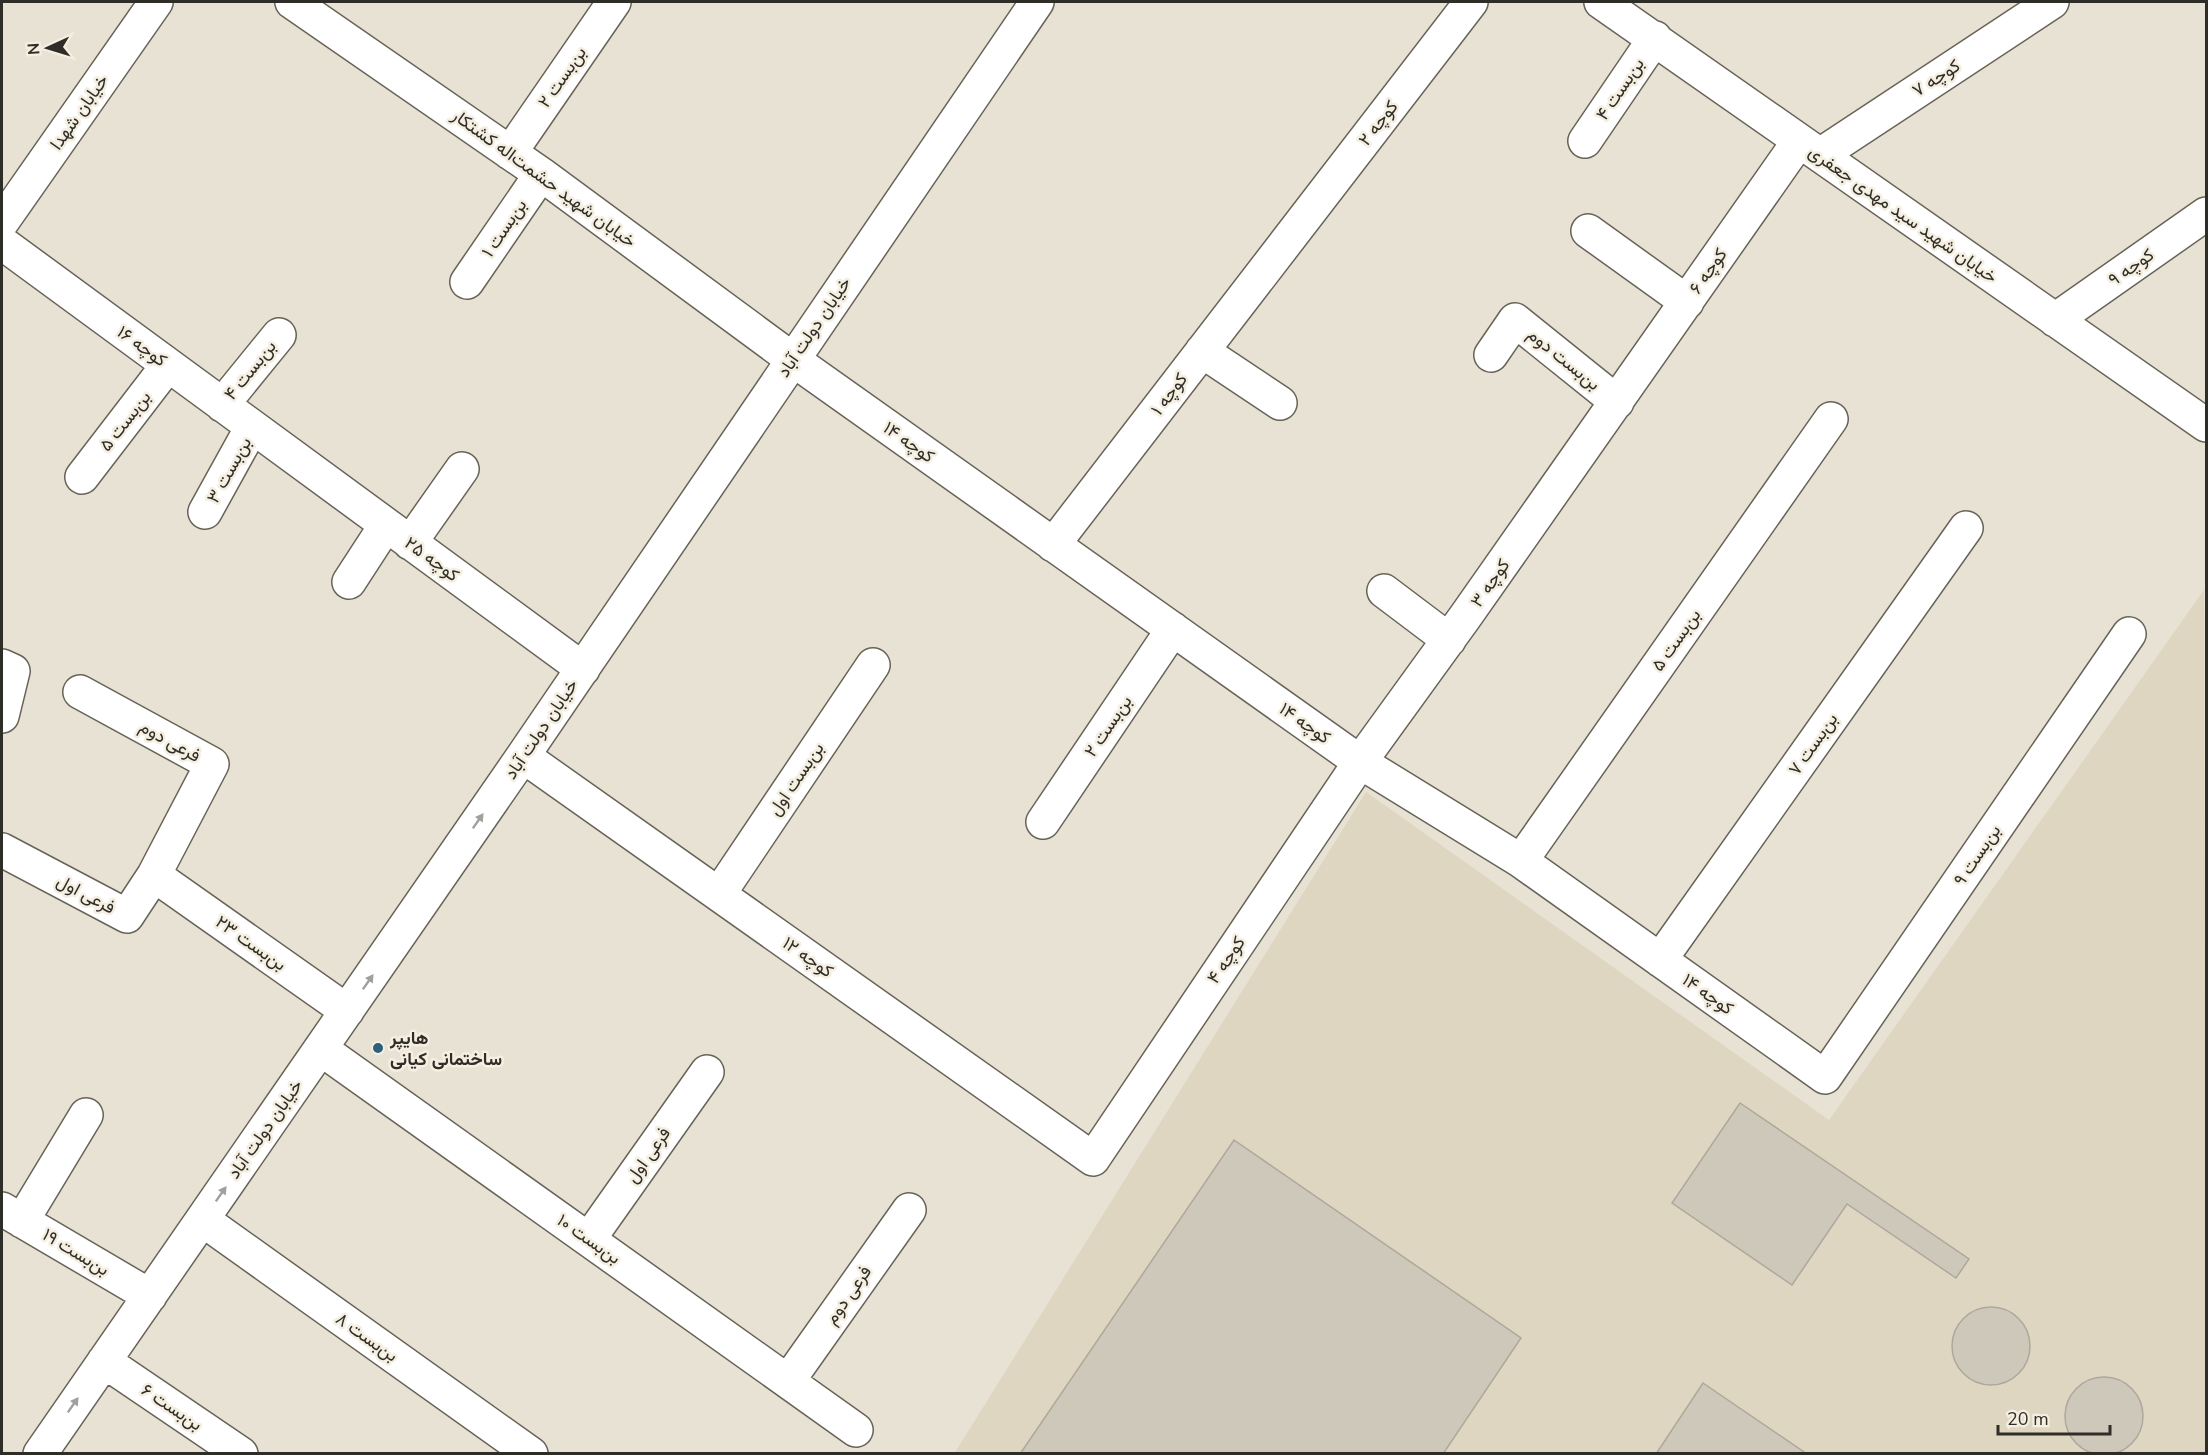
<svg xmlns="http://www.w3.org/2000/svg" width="2208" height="1455" font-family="'Nunito Sans',Vazirmatn,sans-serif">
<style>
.built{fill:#ded6c1}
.building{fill:#cec8bb;stroke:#ada89b;stroke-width:1.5}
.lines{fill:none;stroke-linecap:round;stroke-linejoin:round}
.minor-casing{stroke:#686357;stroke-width:36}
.minor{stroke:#fff;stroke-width:33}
.oneway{fill:#a1a09e}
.poi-dot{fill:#2d607d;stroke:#f5efe2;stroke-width:2}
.labels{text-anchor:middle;stroke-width:5;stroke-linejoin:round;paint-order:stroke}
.street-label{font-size:18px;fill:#2f2d27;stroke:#f5efe2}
.poi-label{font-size:18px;font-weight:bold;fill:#2f2d27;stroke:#f5efe2;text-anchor:start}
</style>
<rect width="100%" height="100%" fill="#e8e2d4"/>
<!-- built -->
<path class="built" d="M2204 590 2206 1453 954 1454 1366 792 1829 1120Z"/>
<!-- building -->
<path class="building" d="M1740 1103 1969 1259 1956 1278 1847 1204 1792 1285 1672 1203Z
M1234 1140 1521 1338 1443 1454H1020Z
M1952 1346a39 39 0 1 1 78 0a39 39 0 1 1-78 0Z
M2065 1416a39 39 0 1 1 78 0a39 39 0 1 1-78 0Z
M1703 1383 1807 1454H1656Z"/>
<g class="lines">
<defs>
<path id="minor" d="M292 2 541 174 792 359 1360 762 1521 861 1825 1077 2129 634
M1601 2 2206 425
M1585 141 1655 38
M510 153 614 2
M1820 155 2052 2
M2 222 156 2
M1588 231 1687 302
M2 243 583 669
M467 282 541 174
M2055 320 2206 214
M1202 351 1280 403
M1491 355 1515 320 1617 402
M222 405 279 335
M82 477 168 365
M205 512 252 427
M410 543 462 469
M1053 545 1471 2
M349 582 386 525
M1384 591 1449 640
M2 666 13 671 2 716
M523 756 1093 1159 1360 762 1465 617 1799 141
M1043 822 1173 629
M2 850 127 916 154 875 212 764 80 692
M1521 861 1831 419
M154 875 347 1011
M719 894 873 665
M1660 960 1966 528
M321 1049 856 1430
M2 1209 150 1296
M203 1220 531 1454
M22 1221 86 1115
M589 1239 707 1072
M104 1361 241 1454
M788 1381 909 1210
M40 1454 523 756 1037 2"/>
</defs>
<!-- minor casing -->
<use href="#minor" class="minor-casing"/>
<!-- minor -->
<use href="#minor" class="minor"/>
</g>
<!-- one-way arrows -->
<defs><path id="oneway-solid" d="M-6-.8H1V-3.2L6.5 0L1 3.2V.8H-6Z" transform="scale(1.5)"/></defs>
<g class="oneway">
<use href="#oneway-solid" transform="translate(478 821) rotate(-55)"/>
<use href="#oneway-solid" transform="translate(368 982) rotate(-55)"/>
<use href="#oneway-solid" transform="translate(221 1194) rotate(-55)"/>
<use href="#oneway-solid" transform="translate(73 1405) rotate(-55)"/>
</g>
<!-- markers -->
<circle class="poi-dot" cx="378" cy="1048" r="6"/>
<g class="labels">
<!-- street labels -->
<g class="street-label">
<text transform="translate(562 77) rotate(-55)" y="6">بن‌بست ۲</text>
<text transform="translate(1936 78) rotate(-33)" y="6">کوچه ۷</text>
<text transform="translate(1620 89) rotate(-56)" y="6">بن‌بست ۴</text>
<text transform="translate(79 112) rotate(-55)" y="6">خیابان شهدا</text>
<text transform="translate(1378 123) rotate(-52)" y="6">کوچه ۲</text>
<text transform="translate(544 178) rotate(36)" y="6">خیابان شهید حشمت‌اله کشتکار</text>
<text transform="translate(1903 214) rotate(35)" y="6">خیابان شهید سید مهدی جعفری</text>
<text transform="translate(504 228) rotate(-56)" y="6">بن‌بست ۱</text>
<text transform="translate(2131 267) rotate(-35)" y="6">کوچه ۹</text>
<text transform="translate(1708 271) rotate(-55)" y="6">کوچه ۶</text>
<text transform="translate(814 327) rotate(-56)" y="6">خیابان دولت آباد</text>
<text transform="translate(142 346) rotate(36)" y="6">کوچه ۱۶</text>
<text transform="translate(1564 359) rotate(39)" y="6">بن‌بست دوم</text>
<text transform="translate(250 370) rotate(-51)" y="6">بن‌بست ۴</text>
<text transform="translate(1169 394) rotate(-53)" y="6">کوچه ۱</text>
<text transform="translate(125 421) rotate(-52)" y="6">بن‌بست ۵</text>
<text transform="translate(909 442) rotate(35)" y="6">کوچه ۱۴</text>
<text transform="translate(229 470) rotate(-61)" y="6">بن‌بست ۳</text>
<text transform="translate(432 559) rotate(36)" y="6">کوچه ۲۵</text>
<text transform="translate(1490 583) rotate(-55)" y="6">کوچه ۳</text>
<text transform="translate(1676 640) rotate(-55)" y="6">بن‌بست ۵</text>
<text transform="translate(1305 723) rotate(35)" y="6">کوچه ۱۴</text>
<text transform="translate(1108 726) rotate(-56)" y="6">بن‌بست ۲</text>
<text transform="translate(541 729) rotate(-56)" y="6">خیابان دولت آباد</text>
<text transform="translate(170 741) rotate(29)" y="6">فرعی دوم</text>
<text transform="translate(1813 744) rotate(-55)" y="6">بن‌بست ۷</text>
<text transform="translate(796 779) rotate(-56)" y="6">بن‌بست اول</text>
<text transform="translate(1977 855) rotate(-56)" y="6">بن‌بست ۹</text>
<text transform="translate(86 894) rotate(28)" y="6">فرعی اول</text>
<text transform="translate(251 943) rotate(35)" y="6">بن‌بست ۲۳</text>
<text transform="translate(808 957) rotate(35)" y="6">کوچه ۱۲</text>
<text transform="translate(1226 960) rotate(-56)" y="6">کوچه ۴</text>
<text transform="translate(1708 994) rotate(35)" y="6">کوچه ۱۴</text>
<text transform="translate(265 1129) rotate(-55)" y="6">خیابان دولت آباد</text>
<text transform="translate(648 1155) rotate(-55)" y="6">فرعی اول</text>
<text transform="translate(589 1239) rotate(35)" y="6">بن‌بست ۱۰</text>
<text transform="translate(76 1252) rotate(31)" y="6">بن‌بست ۱۹</text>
<text transform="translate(848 1295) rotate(-55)" y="6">فرعی دوم</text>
<text transform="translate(367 1337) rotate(35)" y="6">بن‌بست ۸</text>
<text transform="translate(172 1407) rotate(34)" y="6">بن‌بست ۶</text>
</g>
<!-- poi labels -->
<g class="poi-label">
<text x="390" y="1044">هایپر<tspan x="390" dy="21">ساختمانی کیانی</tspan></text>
</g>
</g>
<!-- border -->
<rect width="2208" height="1455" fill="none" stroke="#2f2d27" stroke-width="6"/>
<!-- north arrow -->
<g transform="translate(48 48) rotate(266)" stroke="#f5efe2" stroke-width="4.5" paint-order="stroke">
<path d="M0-4.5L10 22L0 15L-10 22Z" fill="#2f2d27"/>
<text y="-9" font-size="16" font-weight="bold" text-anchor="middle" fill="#2f2d27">N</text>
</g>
<!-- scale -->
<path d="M1998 1425v9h112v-9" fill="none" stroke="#2f2d27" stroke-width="3"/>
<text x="2007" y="1425" font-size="18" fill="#2f2d27" stroke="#f5efe2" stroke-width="4.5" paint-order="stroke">20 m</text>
</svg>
